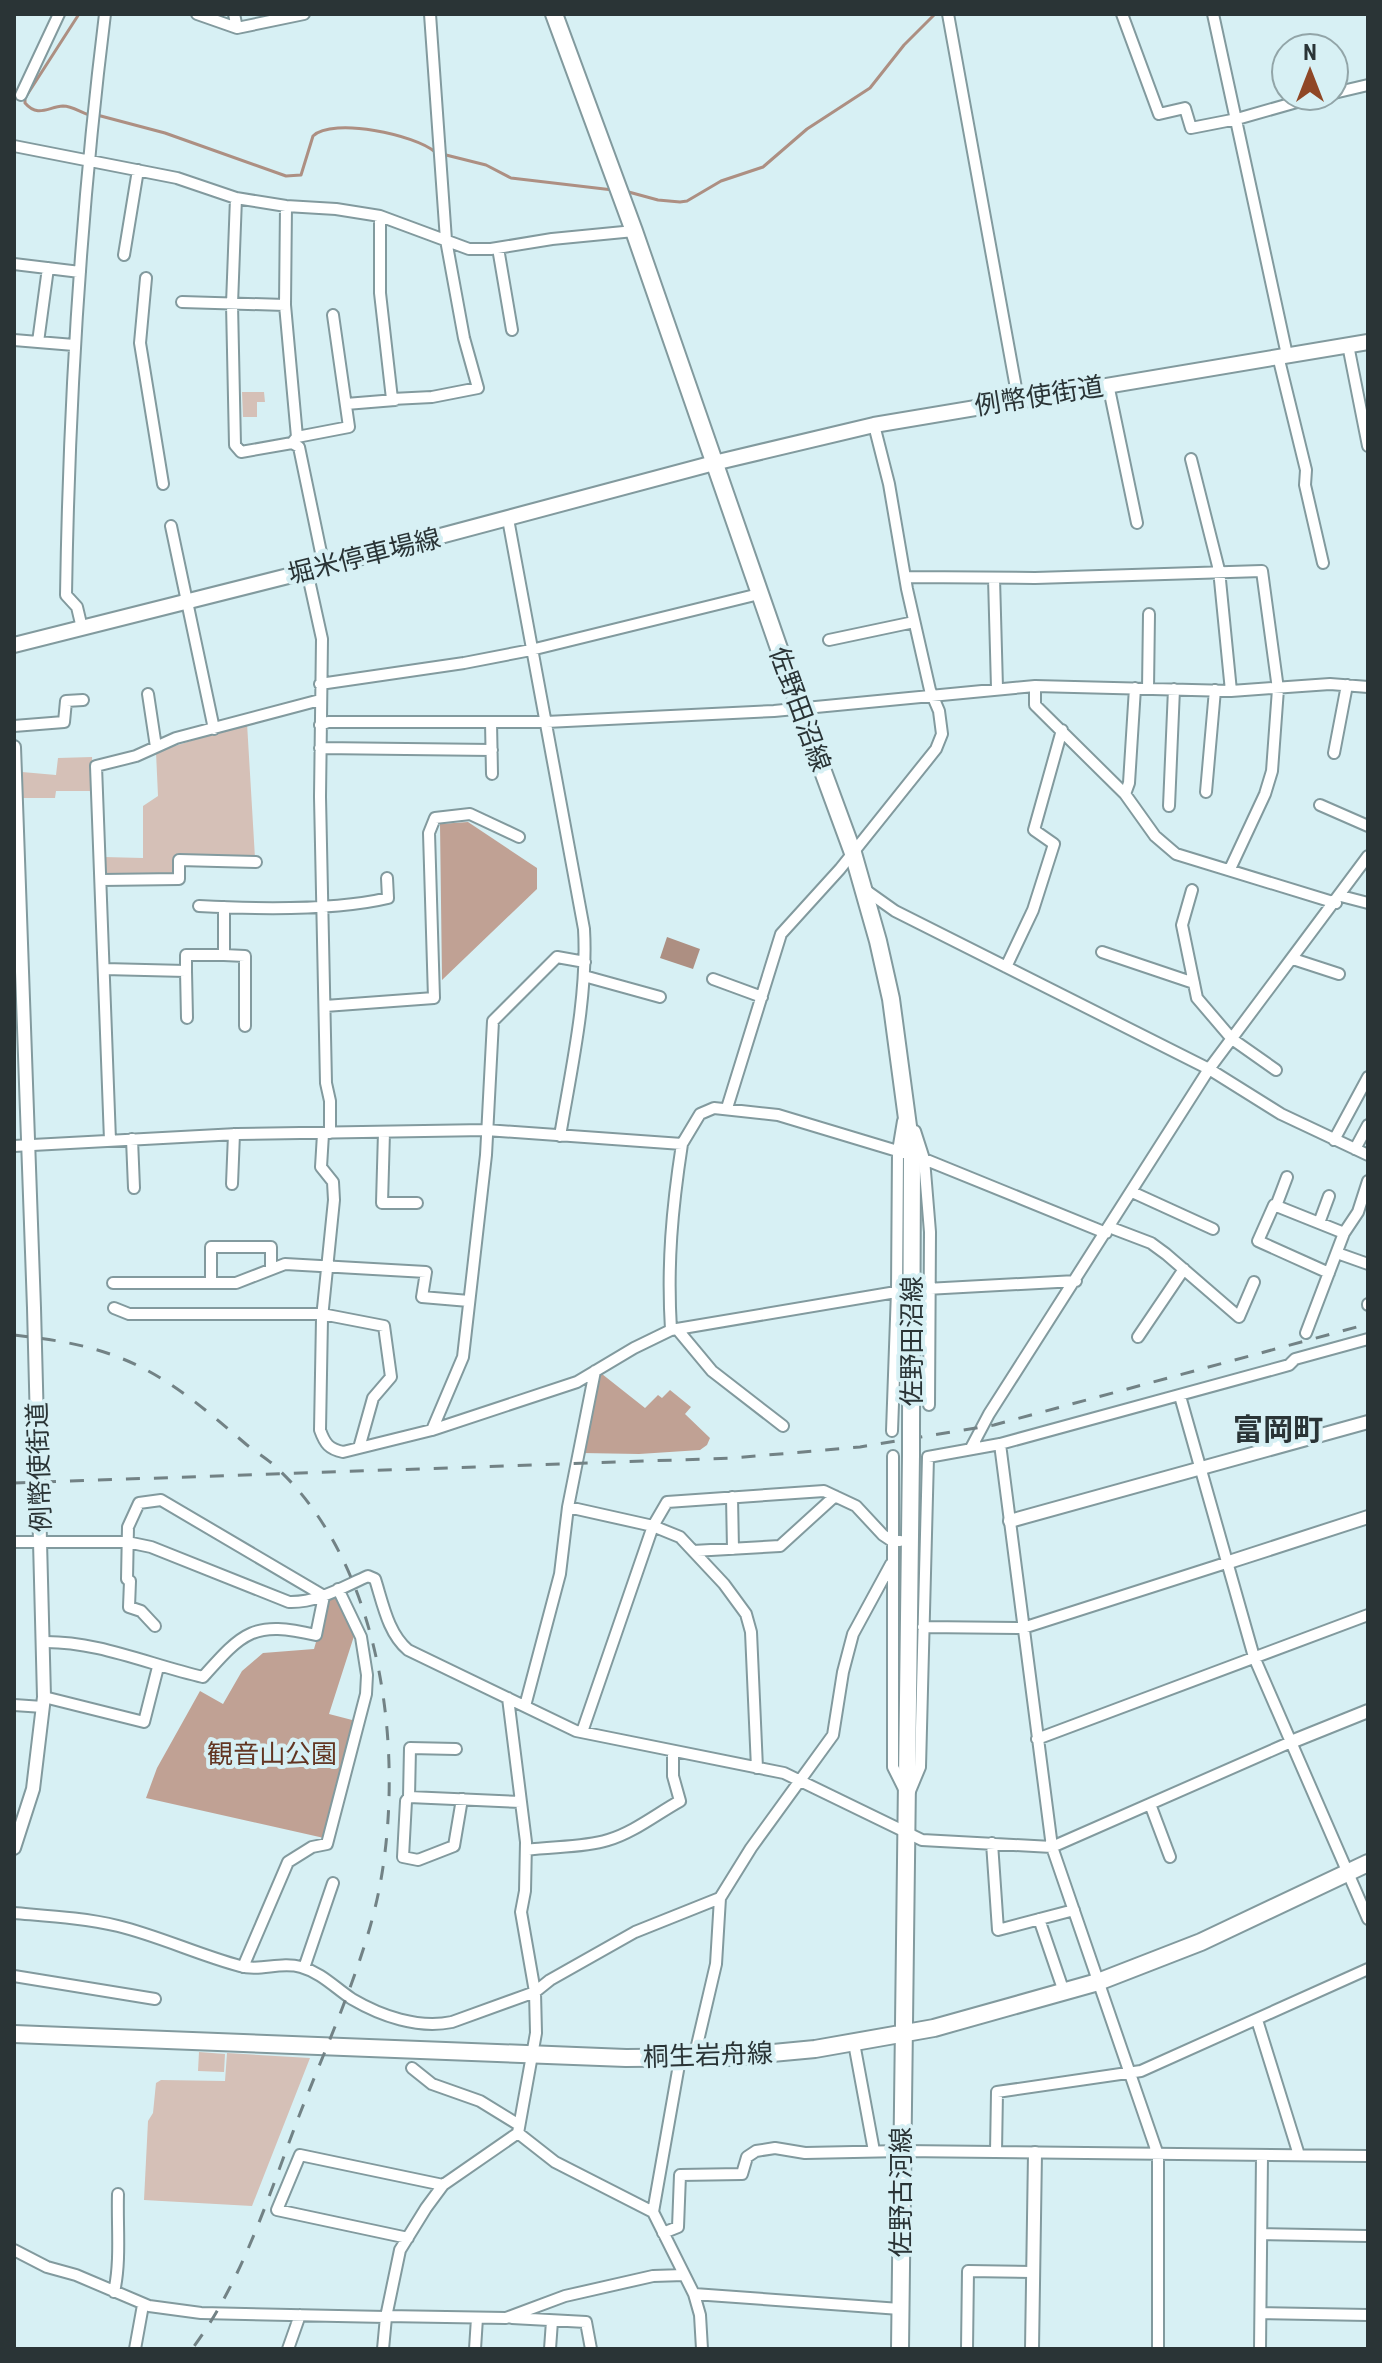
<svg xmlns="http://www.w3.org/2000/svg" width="1382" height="2363" font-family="'Roboto Condensed','Noto Sans JP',sans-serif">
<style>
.green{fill:#d5c0b7}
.forest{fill:#c0a194}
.water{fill:#ad8f82}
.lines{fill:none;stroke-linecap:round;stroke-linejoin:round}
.stream{stroke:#ad8f82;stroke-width:3}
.minor-casing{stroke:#829a9e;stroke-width:14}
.tertiary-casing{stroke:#829a9e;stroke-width:16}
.secondary-casing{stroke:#829a9e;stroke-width:18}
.primary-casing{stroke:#829a9e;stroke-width:20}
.minor{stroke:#fff;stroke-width:10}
.tertiary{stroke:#fff;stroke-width:12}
.secondary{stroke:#fff;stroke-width:14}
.primary{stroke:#fff;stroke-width:16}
.rail{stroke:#728285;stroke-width:3;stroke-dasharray:14 14;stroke-linecap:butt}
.primary-bridge-casing{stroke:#829a9e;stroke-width:20;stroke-linecap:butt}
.primary-bridge{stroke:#fff;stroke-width:16}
.labels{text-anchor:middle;stroke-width:8;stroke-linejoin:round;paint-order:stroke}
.street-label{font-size:26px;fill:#2a3436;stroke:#d7f0f4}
.park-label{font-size:26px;fill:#623522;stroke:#d7f0f4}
.quarter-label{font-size:30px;font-weight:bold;fill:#2a3436;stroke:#d7f0f4}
</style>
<rect width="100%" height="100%" fill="#d7f0f4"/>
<!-- green -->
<path class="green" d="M242 392H264L265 402H257V417H243Z
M247 723 255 858H176V876L104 877V857L143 858V806L158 796 156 752Z
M92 757 94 791H56L55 798H23L22 772 56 775 58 758Z
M199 2052 225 2054 224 2072 198 2071Z
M227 2053 310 2058 252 2206 144 2200 148 2121 153 2113 156 2083 161 2080 225 2081Z"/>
<!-- forest -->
<path class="forest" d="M468 822 537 868V889L442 980 440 824Z
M602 1374 645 1408 658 1395 662 1398 670 1390 691 1407 685 1414 710 1438 707 1445 700 1450 639 1454 582 1453 597 1379Z
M339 1597 355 1633 329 1714 356 1721 324 1838 146 1798 157 1768 200 1691 223 1704 242 1671 263 1653 314 1649 328 1600Z"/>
<!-- water -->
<path class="water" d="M667 937 700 949 693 969 660 958Z"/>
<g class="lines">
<!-- stream -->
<path class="stream" d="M79 14 25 98V103C38 118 48 107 63 106 73 106 81 113 90 115
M97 115 165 133 286 176 301 175 313 136C333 117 416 135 435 152
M442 154 486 165 511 178 613 190
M625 191 658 200 680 202 687 201 721 181 763 167 807 129 870 88 904 45 935 14"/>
<defs>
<path id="minor" d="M197 14 237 28
M234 14 237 28 304 14
M948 14 1018 399
M1122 14 1159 114 1185 108 1191 128 1237 119 1318 96
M1213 14 1287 355
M1334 93 1368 85
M21 95 59 14
M14 146 177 178 236 198 286 206 336 209 380 216 469 249H491L552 239 634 231
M236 198 232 304 235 445 241 452 292 443
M286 206 285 305 297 437 292 443
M380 216V293L392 399 432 397 478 388 464 338 446 240 430 14
M498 248 512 330
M124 255 138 170
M14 264 80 272
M146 278 140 343 163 484
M182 302 285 305
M14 340 74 345
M38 342 48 268
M1348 345 1368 446
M1278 356 1306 470 1305 485 1323 563
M1108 384 1137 523
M346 404 395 400
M297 437 349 427 333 315
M292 443 299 447 324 567
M1191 459 1219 570 1231 691
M508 519 584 929C588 996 571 1070 560 1136
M171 526 214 729
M307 571 322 639 320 797 326 1083 330 1101V1133
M906 577 1035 578 1262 571 1278 689 1272 771 1265 794 1230 869
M994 578 997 688
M82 628 77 607 66 595C69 401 81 207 105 14
M829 640 914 622
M320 684 464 663 531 650 759 594
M1035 686V705L1125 794 1155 836 1176 854 1336 903
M1148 689 1149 614
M148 694 156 747
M491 722 492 774
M320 725 328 722H546L774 711 1035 686 1231 691 1330 684 1368 687
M14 726 64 722 66 701 83 700
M320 748 492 750
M1334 753 1347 685
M1206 792 1215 690
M1125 794 1129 783 1135 688
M1320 805 1368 826
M1169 806 1174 689
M101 880 179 879V860L256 862
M864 889 895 911 1209 1069 1281 1114 1368 1155
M1192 890 1182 925 1197 998 1232 1039 1276 1070
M1341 896 1368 903
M199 906C255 909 334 911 388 898L387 878
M1102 952 1194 983
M224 955 245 956V1026
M1293 959 1339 974
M1006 967 1033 910 1054 844 1034 830 1062 730
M104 969 186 971V955H224V907
M186 971 187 1018
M584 976 660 997
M713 979 762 997
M325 1006 434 998 429 833 435 818 470 814 519 837
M727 1108 781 934 840 869 936 749 942 734 939 711 930 690 907 589 889 484 874 425
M915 1131 924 1159 930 1232 929 1405
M384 1132 382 1203H417
M323 1134 321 1167 333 1182 334 1200 322 1318 320 1430C325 1444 329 1449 343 1452L432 1430 577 1382 634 1348 671 1330 902 1291
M132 1139 134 1188
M110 1140 96 766 136 756 176 738 320 700
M1334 1140 1368 1077
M14 1146 237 1134 486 1130 682 1144 700 1114 714 1108 778 1115 924 1159 1106 1233
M1355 1149 1368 1125
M232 1184 234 1134
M1132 1192 1213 1229
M1276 1206 1287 1177
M1319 1223 1329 1196
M1109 1227 1151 1243 1166 1254 1239 1317 1254 1282
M1337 1253 1368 1264
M1329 1273 1258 1241 1274 1205 1344 1233
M113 1283H236L285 1264 426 1272 422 1297 469 1301
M211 1283V1247H271V1269
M926 1289 1076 1281
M1368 1305V1304
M114 1308 129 1314H322L384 1326 391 1377 373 1398 359 1448
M677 1329 712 1371 783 1426
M671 1330C667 1264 672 1209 682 1144
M1306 1333 1344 1233 1358 1212 1368 1181
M1138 1337 1184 1269
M1180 1396 1254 1657 1368 1919
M432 1430 463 1357 486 1155 493 1021 557 957 585 962
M892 1431 897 1291 898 1151 903 1121
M1000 1444 1052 1847 1158 2155V2349
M971 1448 989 1414 1209 1069 1368 856
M893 1456V1767L905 1791
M732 1497 733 1549
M568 1507 653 1526 680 1537 724 1584 746 1614 751 1632 757 1768
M14 1542H127L151 1547 289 1602C317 1603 343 1587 368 1576L375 1579C383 1604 388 1633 408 1650L576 1731 784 1773 922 1840 1052 1847 1291 1742
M693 1551 780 1546 835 1496
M923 1627 1023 1628 1229 1562
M43 1642C98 1641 150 1665 203 1677 243 1632 254 1620 316 1635L324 1596 161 1500 139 1503 128 1527 127 1579 130 1581 129 1607 141 1611 155 1626
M44 1697 144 1722 158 1667
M508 1698 526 1842 525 1891 521 1912 535 1992 536 2033 518 2133 555 2162 653 2212 694 2294 700 2315 702 2349
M14 1705 43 1707
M525 1706 560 1574 568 1507 595 1371
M582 1732 653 1526 667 1502 824 1491 856 1506 883 1535 892 1541H900
M1037 1739 1368 1615
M910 1791 920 1767 928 1457 1000 1444 1289 1365 1295 1359 1368 1339
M409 1797 410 1748 456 1749
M462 1799 454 1846 418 1860 403 1857 406 1801 409 1797 521 1802
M1150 1804 1170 1857
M992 1843 998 1930 1074 1910
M526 1850C553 1846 582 1848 608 1840 633 1833 658 1813 680 1801L673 1776V1751
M14 1913C48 1916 84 1918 118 1926 159 1936 199 1955 240 1966 260 1972 280 1961 301 1967 322 1973 334 1987 352 1999 381 2016 418 2029 452 2022L535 1992 550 1980 635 1932 720 1898
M1039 1919 1064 1992
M243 1967 288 1862 312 1847 327 1844 366 1694 367 1675 361 1637 338 1589
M304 1968 333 1883
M14 1976 155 1999
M1257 2020 1299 2155
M854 2043 874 2151
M694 2058 716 1964 720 1898 751 1848 833 1735 843 1672 853 1634 891 1564
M412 2068 432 2084 480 2101 519 2125
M996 2152 997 2092 1141 2071 1368 1969
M653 2212 680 2059
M663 2233 678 2227 680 2175 742 2174 747 2157 756 2151 775 2148 805 2153 902 2151 1368 2156
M1262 2234 1368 2236
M408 2238 277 2210 300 2155 443 2185
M14 2250 47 2267 76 2275 149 2306 201 2313 386 2317
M114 2292C121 2261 117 2227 118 2194
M694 2294 900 2309
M1261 2313 1368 2315
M386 2316 506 2318 565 2296 653 2276 684 2275
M512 2318 586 2322 591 2349
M135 2349 143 2305
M288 2349 300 2315
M383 2349 386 2317 400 2250 426 2208 443 2185 518 2133
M475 2349 477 2318
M550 2349 552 2321
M967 2349 968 2271 1032 2272
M1260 2349 1262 2156"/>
<path id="tertiary" d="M14 747 34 1308 44 1697 33 1789 14 1848
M1010 1521 1368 1422
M1229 1562 1368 1517
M1291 1742 1368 1711
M1032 2349 1035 2153"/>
<path id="secondary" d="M14 645 324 567 714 463 874 425 1368 342"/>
<path id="primary" d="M554 14 634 231 800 709 853 853 878 941 891 999 912 1156 911 1430
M14 2034 626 2058 731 2057 815 2049 934 2028 1098 1982 1201 1942 1368 1863
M900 2349 911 1455"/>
</defs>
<!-- minor casing -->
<use href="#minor" class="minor-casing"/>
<!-- tertiary casing -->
<use href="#tertiary" class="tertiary-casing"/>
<!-- secondary casing -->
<use href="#secondary" class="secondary-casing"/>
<!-- primary casing -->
<use href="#primary" class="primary-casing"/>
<!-- minor -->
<use href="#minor" class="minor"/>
<!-- tertiary -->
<use href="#tertiary" class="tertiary"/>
<!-- secondary -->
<use href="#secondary" class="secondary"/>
<!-- primary -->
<use href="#primary" class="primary"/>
<!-- rail -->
<path class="rail" d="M14 1335C49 1339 85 1344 118 1357 168 1376 207 1411 247 1445 257 1453 268 1459 277 1468 382 1566 405 1750 380 1885 366 1960 327 2044 299 2116 269 2194 243 2281 192 2349
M14 1483 733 1458 860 1447 994 1425 1368 1324"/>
<defs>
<path id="primary-bridge" d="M911 1455V1430"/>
</defs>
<!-- primary-bridge casing -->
<use href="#primary-bridge" class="primary-bridge-casing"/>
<!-- primary-bridge -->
<use href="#primary-bridge" class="primary-bridge"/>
</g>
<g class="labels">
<!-- street labels -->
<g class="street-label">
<text transform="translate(1039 396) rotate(-9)" y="9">例幣使街道</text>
<text transform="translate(364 556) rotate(-14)" y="9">堀米停車場線</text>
<text transform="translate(800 709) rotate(70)" y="9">佐野田沼線</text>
<text transform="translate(912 1341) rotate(-90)" y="9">佐野田沼線</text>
<text transform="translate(39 1467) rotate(-92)" y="9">例幣使街道</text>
<text transform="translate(708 2055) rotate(-2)" y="9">桐生岩舟線</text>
<text transform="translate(901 2192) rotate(-90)" y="9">佐野古河線</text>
</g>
<!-- park labels -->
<g class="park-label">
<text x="272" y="1763">観音山公園</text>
</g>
<!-- quarter labels -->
<g class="quarter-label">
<text x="1278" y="1440">富岡町</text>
</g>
</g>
<!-- border -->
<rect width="1382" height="2363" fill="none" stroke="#2a3436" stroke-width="32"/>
<!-- north arrow -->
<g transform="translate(1310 72)"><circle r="38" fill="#d7f0f4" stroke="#92a5a8" stroke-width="2"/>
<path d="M0-6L14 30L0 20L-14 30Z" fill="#8f4726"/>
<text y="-12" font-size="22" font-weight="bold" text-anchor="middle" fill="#2a3436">N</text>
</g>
</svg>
